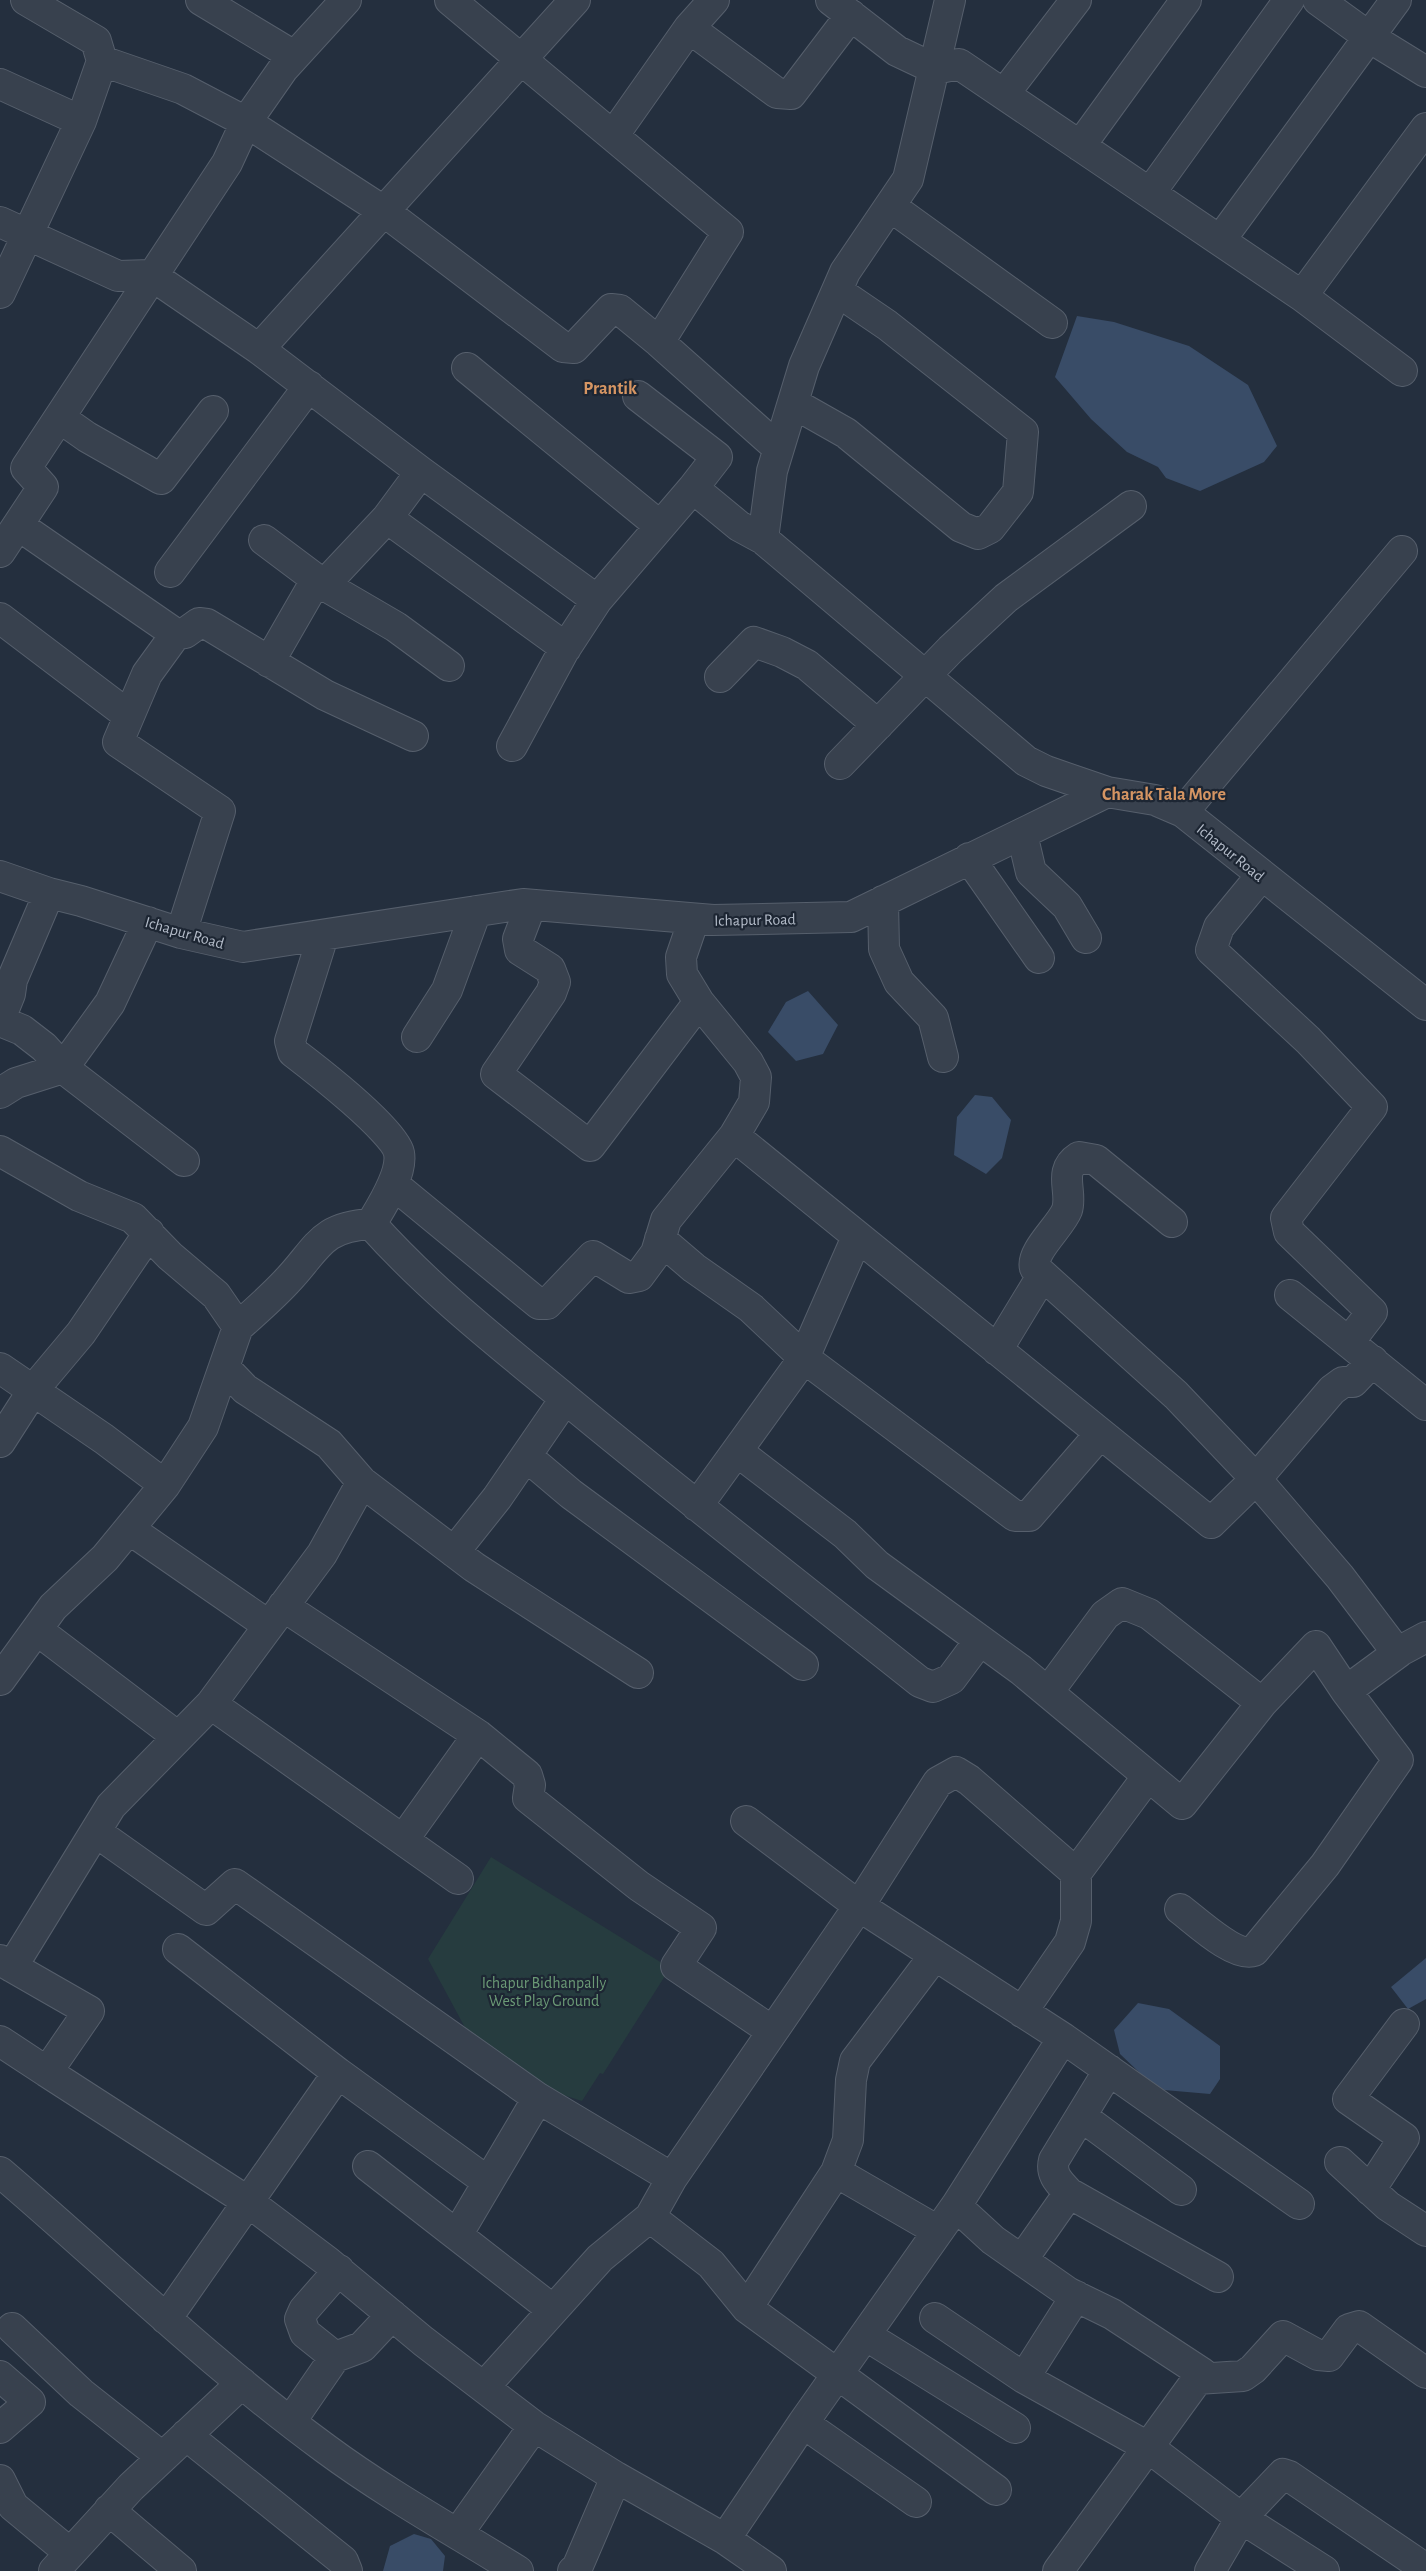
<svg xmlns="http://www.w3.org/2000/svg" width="1426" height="2571" font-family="'Alegreya Sans',sans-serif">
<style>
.green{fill:#263c3f}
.water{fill:#394c67}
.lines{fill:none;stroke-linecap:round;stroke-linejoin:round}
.minor-casing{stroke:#565f6c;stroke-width:32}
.minor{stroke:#38414e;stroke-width:30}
.labels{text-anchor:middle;stroke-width:4.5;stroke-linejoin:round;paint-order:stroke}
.street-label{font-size:16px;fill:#b4bcc9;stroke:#1d2633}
.park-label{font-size:16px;fill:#6b9a76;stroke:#1d2633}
.neighbourhood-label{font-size:18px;font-weight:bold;fill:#d59563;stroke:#1d2633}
</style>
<rect width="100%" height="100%" fill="#242f3e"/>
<!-- green -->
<path class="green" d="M491 1857 670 1968 603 2074 600 2073 582 2101 541 2088 475 2046 428 1959Z"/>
<!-- water -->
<path class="water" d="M1077 316 1114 322 1189 346 1248 385 1277 446 1264 462 1200 491 1166 478 1158 467 1127 452 1091 419 1055 377Z
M808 991 838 1025 823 1054 796 1061 768 1032 786 1002Z
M975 1095 992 1097 1011 1120 1002 1158 986 1174 954 1155 957 1117Z
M1426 1958V1999L1408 2009 1391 1987Z
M1138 2003 1169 2009 1220 2046V2079L1210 2094 1164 2090 1142 2075 1120 2054 1114 2030Z
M414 2534 431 2539 445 2556 443 2571H383L390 2546Z"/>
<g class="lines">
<defs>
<path id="minor" d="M201 0 294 56
M450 0 728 232 659 342 778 448
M831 0 897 51 935 69 959 64 1302 296 1402 371
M950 0 908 179 845 272 804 366 772 471 763 539 1026 761 1046 771 1107 792 1155 800 1183 812 1426 1005
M1318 0 1369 37 1426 72
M689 28 777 93 791 94 851 15
M102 61 183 89 246 122 385 212 563 347 574 348 611 309 620 310 659 342
M0 84 81 121
M1004 94 1076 0
M613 136 689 28 714 0
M1080 146 1186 0
M1150 193 1289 0
M890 206 1052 323
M0 222 118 276 151 275 259 349 421 472 597 600 693 488 739 526 763 539
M1221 239 1396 0
M0 293 81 121 102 61 96 41 26 0
M1302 296 1426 128
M259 349 575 0
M467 368 660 526
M638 396 717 457 693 488
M793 403 846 433 961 527 978 534 990 528 1018 492 1023 432 887 325 837 291
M60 418 87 437 161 479 213 411
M387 518 566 648
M18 525 176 634 185 633 199 623 207 624 325 695 413 736
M264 540 324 585 396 627 449 666
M0 552 43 487 26 468 227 163 246 122 283 69 346 0
M170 572 309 386
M0 618 128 715
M176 634 147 674 118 742 220 811 181 933
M269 662 311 589 324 585 387 518 421 472
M720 677 754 642 782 652 807 665 878 725
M512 746 563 652 597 600
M840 764 951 649 1006 598 1131 506
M1183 812 1402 551
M1022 834 1031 872 1067 906 1086 938
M969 858 1039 958
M0 876 49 893 81 901 181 933 243 947 523 904 713 920 851 917 1107 792
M1261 876 1219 927 1211 950 1308 1040 1372 1107 1286 1218 1289 1232 1372 1312 1349 1342
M883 901 884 949 899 982 933 1018 943 1057
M531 905 518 939 520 950 550 969 555 982 551 993 496 1074 590 1146 699 1002
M323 936 290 1041 293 1052C314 1068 395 1131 399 1153 403 1174 381 1207 371 1224
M0 1019 10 994 12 980 49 893
M0 1021 22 1030 44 1047 63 1068 184 1161
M417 1037 447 990 476 911
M0 1093 16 1083 63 1068 110 1003 148 922
M734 1136 1211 1523 1256 1479 1332 1390 1343 1382H1353L1373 1361
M0 1151 79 1196 133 1218 170 1256 216 1295 238 1327 224 1367 245 1389 329 1444 362 1482 474 1567 638 1673
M393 1184 539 1304H547L593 1256 629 1278 639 1276 656 1253 666 1220 734 1136 754 1102 756 1077 748 1062 699 1002 682 974 681 957 694 919
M1172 1222 1096 1160 1079 1157C1057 1171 1073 1191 1067 1210 1061 1226 1030 1252 1035 1268L1176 1395 1256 1479 1340 1577 1396 1651H1400L1426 1637
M660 1239 694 1268 751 1308 804 1358 1015 1516H1029L1100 1434
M1290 1295 1426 1405
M238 1327C255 1312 271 1298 286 1282 318 1249 319 1227 371 1224 431 1291 498 1343 567 1400 683 1496 802 1588 920 1682L933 1687 951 1679 980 1640
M997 1350 1042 1276
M0 1368 104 1439 165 1485
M0 1442 34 1389 81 1333 149 1233
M738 1452 845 1534 877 1565 1021 1670 1182 1804 1262 1703 1316 1646 1346 1691 1399 1652
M526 1456 571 1494 803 1665
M697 1506 804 1358 857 1237
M129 1529 268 1625
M454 1552 497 1498 565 1399
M283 1606 478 1735 527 1775 530 1785 528 1798 639 1886 701 1928 676 1966 772 2031
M37 1630 178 1737
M0 1680 53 1607 105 1558 165 1485 203 1427 224 1367
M1048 1692 1105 1615 1122 1603 1149 1614 1262 1703
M211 1704 458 1879
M746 1821 859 1906 1063 2038 956 2206 803 2423 916 2502
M96 1832 206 1910 235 1884 538 2098 672 2178
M403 1840 478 1735
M1180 1909C1196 1921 1235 1958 1254 1951L1325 1865 1398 1760 1346 1691
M178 1949 338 2073
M0 1960 89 2011 47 2072 247 2201 328 2262 423 2341 534 2426 616 2477 577 2568 573 2571
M12 1967 111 1806 211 1704 322 1554 362 1482
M1022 2012 1070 1942 1076 1921V1873
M1063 2038 1299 2204
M0 2041 47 2072
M1109 2070 1054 2160C1050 2175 1060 2183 1069 2193L1218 2277
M1081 2116 1181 2190
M1340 2162 1388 2206 1426 2231
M368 2166 553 2310
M0 2172C109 2265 211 2365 326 2449 387 2494 454 2531 518 2571
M836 2172 938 2231
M1370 2190 1404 2138 1348 2099 1404 2024
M956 2206 993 2240 1069 2293 1112 2314 1202 2373 1058 2571
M650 2217 711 2264 747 2308 996 2490
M457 2235 538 2098
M1022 2260 1069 2193
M747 2308 836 2172 848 2140 851 2080 855 2061 935 1955
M935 2318 1024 2378 1076 2296
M166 2319 338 2073 488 2182
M12 2328 81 2393 162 2457
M865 2335 1015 2428
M335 2357 305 2333 300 2319 304 2310 339 2270
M0 2376 30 2402 0 2428
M1024 2378 1148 2447 1241 2518 1324 2571
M1197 2379 1243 2376 1253 2369 1283 2336 1318 2355 1329 2356 1349 2329 1359 2326 1426 2373
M484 2387 600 2258 650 2217 672 2178 859 1906 938 1782 956 1772 969 1780 1076 1873 1148 1776
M291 2421 335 2357 362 2347 392 2315
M186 2435 343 2561 347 2571
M616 2477 725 2539
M0 2480 13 2506 70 2553
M109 2510 181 2571
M458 2533 534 2426
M54 2571 131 2487 242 2383
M771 2571 725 2539 803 2423
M1210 2571 1241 2518 1283 2474 1289 2476 1426 2569"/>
</defs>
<!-- minor casing -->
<use href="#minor" class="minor-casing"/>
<!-- minor -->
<use href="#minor" class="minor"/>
</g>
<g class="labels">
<!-- street labels -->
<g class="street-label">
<text transform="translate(1231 852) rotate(39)" y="6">Ichapur Road</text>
<text transform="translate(755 919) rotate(-1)" y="6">Ichapur Road</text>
<text transform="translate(185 932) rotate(16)" y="6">Ichapur Road</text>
</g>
<!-- park labels -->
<g class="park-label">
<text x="544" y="1988">Ichapur Bidhanpally<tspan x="544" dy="18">West Play Ground</tspan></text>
</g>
<!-- neighbourhood labels -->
<g class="neighbourhood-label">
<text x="610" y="394">Prantik</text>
<text x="1164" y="800">Charak Tala More</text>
</g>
</g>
</svg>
